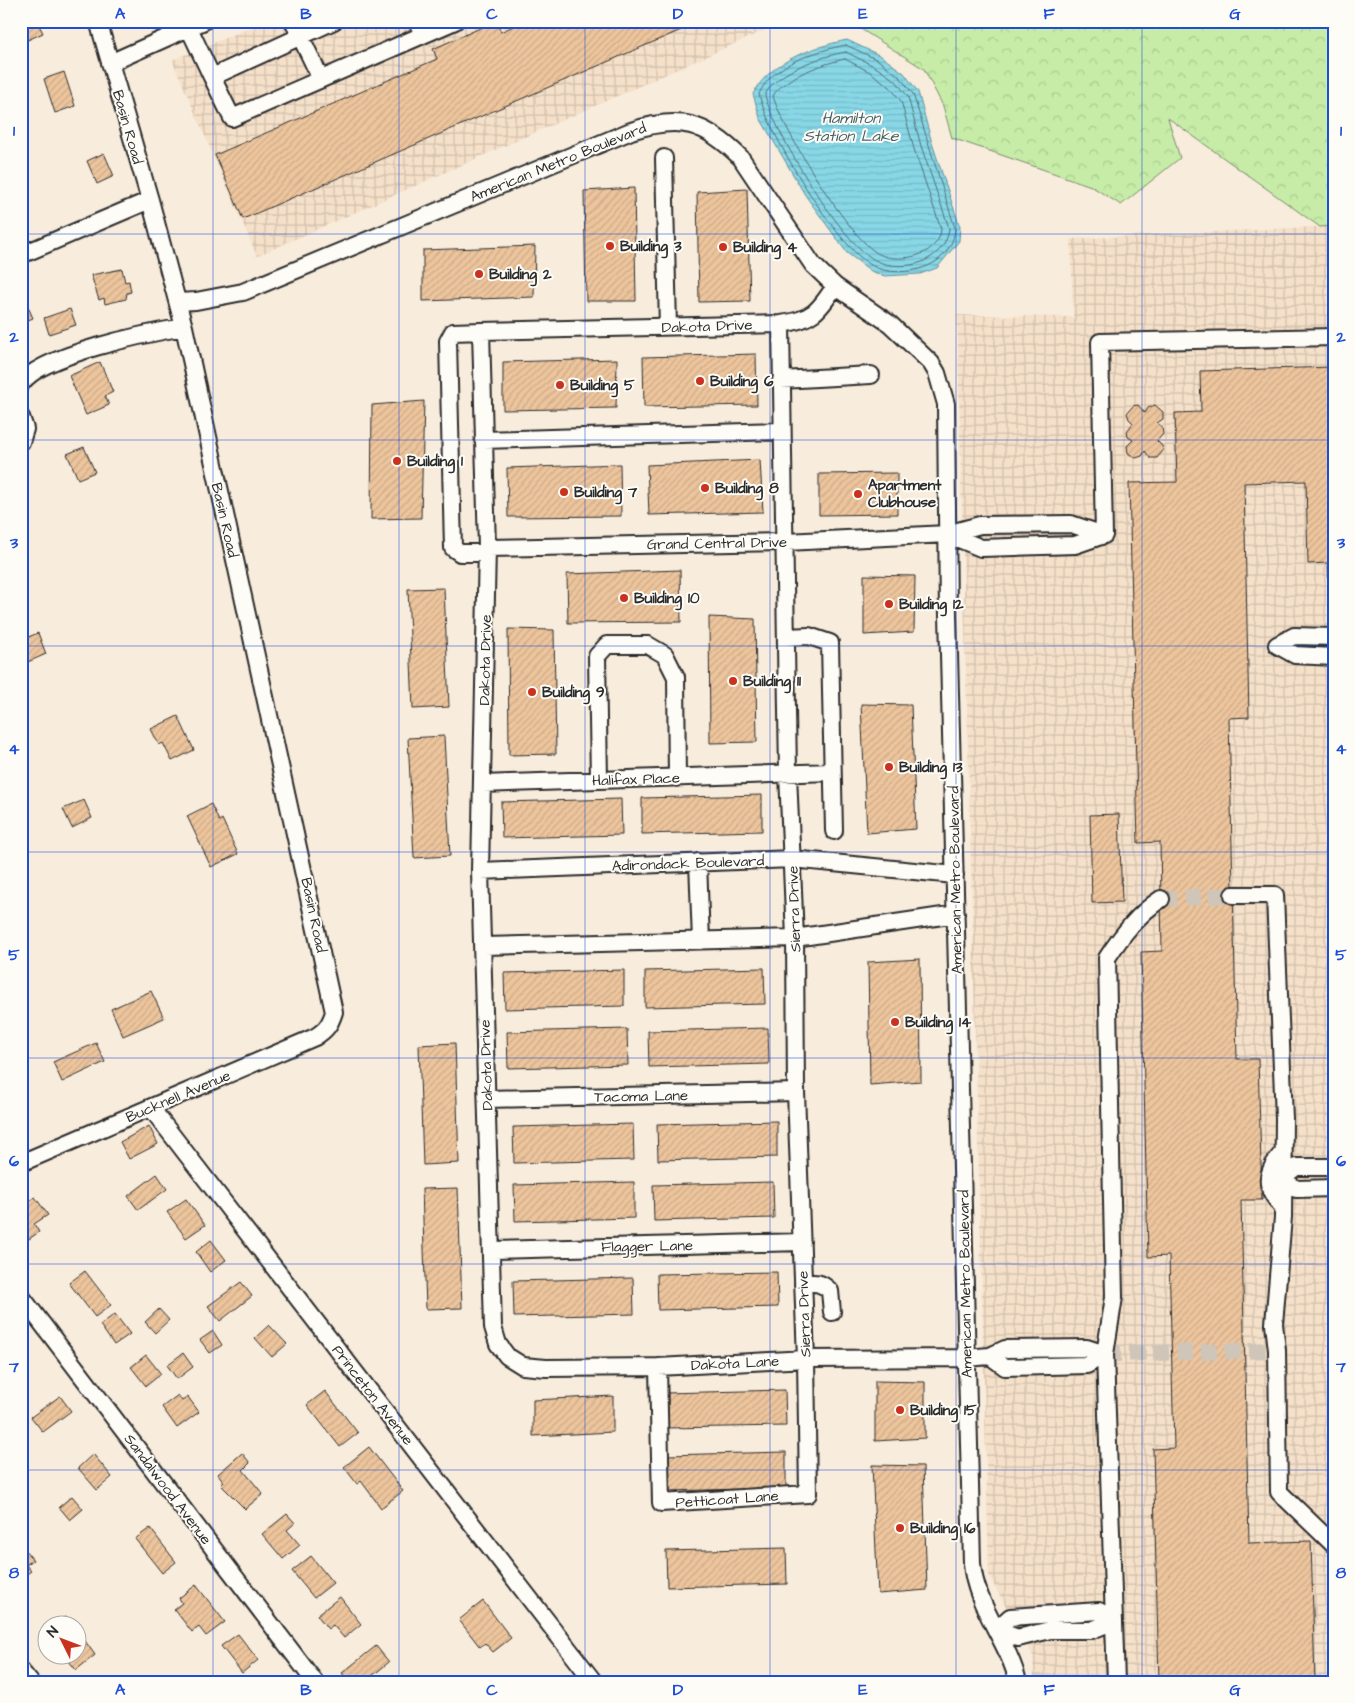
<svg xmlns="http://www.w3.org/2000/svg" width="1355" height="1703" font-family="'Architects Daughter',sans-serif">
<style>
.industrial{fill:url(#industrial-grid)}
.forest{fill:url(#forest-crowns);stroke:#788c69}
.water{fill:url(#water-rules);stroke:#63929c}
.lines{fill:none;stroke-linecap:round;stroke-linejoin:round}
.shore{stroke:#507076;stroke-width:1}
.building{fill:url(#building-hatch);stroke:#2b2b2b}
.minor-tunnel{stroke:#cfc5b9;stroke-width:16;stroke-dasharray:16 8;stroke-linecap:butt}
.minor-casing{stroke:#2b2b2b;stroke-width:20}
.minor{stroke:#fdfcf7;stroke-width:16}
.grid{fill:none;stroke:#1d4ed8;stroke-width:1;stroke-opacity:0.55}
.poi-dot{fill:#c8321e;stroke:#fdfcf7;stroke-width:2}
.labels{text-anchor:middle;stroke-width:4;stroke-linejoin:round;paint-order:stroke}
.street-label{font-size:15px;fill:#2b2b2b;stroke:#fdfcf7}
.poi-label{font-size:15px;font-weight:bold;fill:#2b2b2b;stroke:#fdfcf7;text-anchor:start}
.water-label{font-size:16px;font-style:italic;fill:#475f63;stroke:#fdfcf7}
.neatline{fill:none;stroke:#1d4ed8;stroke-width:2}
.grid-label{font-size:16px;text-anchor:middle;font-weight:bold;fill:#1d4ed8}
</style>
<defs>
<pattern id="industrial-grid" width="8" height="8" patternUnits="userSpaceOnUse" patternTransform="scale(1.25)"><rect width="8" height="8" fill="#f5e0c9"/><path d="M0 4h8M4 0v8" fill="none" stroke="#d2c0ad"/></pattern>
<pattern id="forest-crowns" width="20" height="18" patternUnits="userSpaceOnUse" patternTransform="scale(1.25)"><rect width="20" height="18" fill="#c6eca7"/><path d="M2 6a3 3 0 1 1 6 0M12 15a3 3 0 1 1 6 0" fill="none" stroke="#aacb90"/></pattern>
<pattern id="water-rules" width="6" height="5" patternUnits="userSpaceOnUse" patternTransform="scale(1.25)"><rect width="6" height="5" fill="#88d7e7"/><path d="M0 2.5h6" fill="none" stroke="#76b9c6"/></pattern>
<pattern id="building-hatch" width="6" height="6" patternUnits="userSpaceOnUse" patternTransform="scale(1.25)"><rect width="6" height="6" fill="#edc59d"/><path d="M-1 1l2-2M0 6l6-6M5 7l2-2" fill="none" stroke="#cba987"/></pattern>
</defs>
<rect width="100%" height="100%" fill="#f8ecdc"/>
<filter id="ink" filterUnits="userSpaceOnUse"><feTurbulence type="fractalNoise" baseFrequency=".02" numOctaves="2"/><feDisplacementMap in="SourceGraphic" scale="10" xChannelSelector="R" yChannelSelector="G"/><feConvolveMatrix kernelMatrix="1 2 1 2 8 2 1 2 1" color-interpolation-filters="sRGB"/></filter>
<g filter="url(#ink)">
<!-- industrial -->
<path class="industrial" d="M267 21H786L257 256 172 60Z
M1334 226V1682H1034L1033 1656 989 1576 957 315 1073 317 1071 239Z"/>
<!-- forest -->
<path class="forest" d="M860 21H1334V226L1320 227 1168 118 1180 158 1121 205 1091 186 952 138 943 106 924 69 856 26Z"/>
<!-- water -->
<path class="water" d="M847 40 881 56 904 73 918 92 932 143 960 227 959 241 937 268 920 274 884 276 871 271 847 253 805 195 760 118 753 94C770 61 813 47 847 40Z"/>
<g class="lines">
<!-- shore -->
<path class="shore" d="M846 45 878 60 900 77 913 94 955 228C954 246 942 261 925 267 910 273 887 274 873 266 838 249 768 133 759 94 772 64 816 51 846 45Z
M846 52 874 66 896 81 908 97 921 146 949 228C948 244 936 256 922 262 909 267 889 267 877 261 843 246 774 132 765 95 776 71 822 56 846 52Z
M845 59 870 72 890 87 901 101 914 149 941 229C941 240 931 250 921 254 909 259 890 260 879 254 850 240 782 128 773 96 783 77 825 63 845 59Z"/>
</g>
<!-- building -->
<path class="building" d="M21 21H37L43 33 21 43Z
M496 21 501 32 523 21H702L243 219 215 155 437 59 433 49Z
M64 72 75 106 55 113 44 79Z
M104 153 114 176 97 184 87 161Z
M634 188 636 301H586L584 191Z
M747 189 750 301 699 302 697 192Z
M535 246 534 297 423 301V250Z
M122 269 125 282 129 281 131 292 127 293 126 299 105 304 104 298 99 300 91 275Z
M24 298 33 318 21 323V300Z
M70 309 76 325 49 334 44 318Z
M756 354 757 405 644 407 643 357Z
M617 359 616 408 503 410V362Z
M100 362 113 392 105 396 109 405 86 415 69 376Z
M1334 367V591L1329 592 1328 563 1308 564 1306 481 1244 483 1249 717 1229 718 1237 1059H1258L1262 1200H1241L1249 1543 1311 1541 1315 1682H1159L1153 1449 1174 1448 1169 1256 1148 1257 1141 952 1162 951 1161 899 1160 842 1138 843 1129 483 1177 482 1175 413 1201 412 1200 371Z
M424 401 421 518 371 519 372 405Z
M1138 405 1145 413 1148 408 1155 405 1163 412V419L1157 423 1162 427 1163 434 1157 441 1162 446 1163 451 1157 458H1150L1145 451 1142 456 1136 458 1128 453 1127 446 1133 440 1128 437 1127 431 1133 423 1129 419 1127 413 1133 406Z
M84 447 95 472 78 479 67 454Z
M760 460 763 512 649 515 647 465Z
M620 464 621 516 508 517 507 468Z
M897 473V514L819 515V474Z
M680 570 681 622 568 623 567 574Z
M864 575 915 576 914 632 864 635Z
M444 588 449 707 413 709 408 589Z
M709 617 755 619 757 742 710 743Z
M508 629 554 630 556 754 509 755Z
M38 633 46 654 21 665V640Z
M861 704 911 705 916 829 867 833Z
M178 716 194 750 172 761 163 743 159 745 151 729Z
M444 736 450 856 414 858 408 738Z
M762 795V831L642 834V798Z
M621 799 622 835 502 838 501 802Z
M84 800 92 818 72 828 63 809Z
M211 804 219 821 222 819 238 854 211 867 187 816Z
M1119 814 1122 902 1092 903 1090 815Z
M920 959 921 1081 870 1085 868 962Z
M764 968 765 1004 645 1007V971Z
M624 970V1006L505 1009 504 973Z
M151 991 164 1018 123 1036 111 1009Z
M768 1028 769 1064 649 1067 648 1031Z
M627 1029 628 1065 508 1068 507 1032Z
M96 1043 105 1062 62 1082 53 1062Z
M455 1043 459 1163 423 1165 419 1045Z
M777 1121V1157L658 1160 657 1124Z
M633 1124 634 1160 514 1163 513 1127Z
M149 1126 158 1144 129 1159 120 1142Z
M157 1174 167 1189 138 1210 128 1196Z
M634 1182V1218L515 1221 514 1185Z
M773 1182 774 1218 654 1221 653 1185Z
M458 1188 462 1308 426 1309 422 1189Z
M35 1197 48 1215 34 1224 39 1232 29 1239 21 1228V1206Z
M186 1199 205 1225 186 1238 167 1212Z
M211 1240 226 1260 210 1272 196 1252Z
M85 1271 111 1305 95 1317 69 1283Z
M777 1272 778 1307 658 1310 657 1274Z
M633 1278 634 1314 514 1317 513 1281Z
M241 1282 252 1296 220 1321 208 1306Z
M159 1309 169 1320 155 1333 145 1322Z
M115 1314 130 1334 114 1345 100 1325Z
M269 1325 287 1344 272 1357 255 1338Z
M213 1331 222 1345 210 1353 200 1340Z
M183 1353 193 1367 177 1379 167 1365Z
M146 1355 161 1374 146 1386 131 1367Z
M875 1381 925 1382V1438L875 1441Z
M785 1390 786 1426 666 1428 665 1393Z
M325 1391 358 1433 340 1447 307 1405Z
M178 1395 182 1401 188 1397 199 1412 177 1428 162 1407Z
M60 1396 71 1411 43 1432 31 1417Z
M613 1396V1432L533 1436V1400Z
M369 1447 403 1491 381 1508 361 1481 357 1484 344 1467Z
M786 1452V1488L666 1491V1455Z
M242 1453 250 1463 243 1470 263 1494 245 1509 221 1485 224 1482 218 1474Z
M93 1454 112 1477 97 1490 78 1468Z
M872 1465 923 1466 927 1590 878 1594Z
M72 1496 83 1509 70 1520 59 1507Z
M287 1514 295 1523 287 1530 300 1545 283 1559 262 1534Z
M150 1528 176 1562 162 1573 135 1539Z
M21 1545 33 1560 26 1565 31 1571 21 1578Z
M786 1548 787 1584 667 1587 666 1551Z
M311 1556 333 1583 314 1598 292 1571Z
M196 1585 225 1622 206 1636 199 1627 192 1632 174 1609 182 1603 179 1598Z
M340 1597 361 1624 344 1638 333 1625 328 1629 317 1615Z
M483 1601 511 1638 493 1652 485 1643 480 1647 459 1620Z
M66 1616 73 1626H54Z
M78 1631 95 1655 76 1670 65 1656H78Z
M238 1634 258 1660 242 1673 221 1646Z
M376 1646 389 1662 365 1682H349L342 1673Z"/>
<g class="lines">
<!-- minor-tunnel -->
<path class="minor-tunnel" d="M1161 899 1233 895
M1105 1354 1277 1350"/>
<defs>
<path id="minor" d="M293 21 321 79
M334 21 212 77 232 118 455 21
M417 21 423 35
M189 28 212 77
M110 63 204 21
M664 158 668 327
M21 255 150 200
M835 286C819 311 812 320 781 324L481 331 487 548 480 871 493 1327 498 1344 507 1356 523 1366 546 1368 658 1367 806 1359 966 1358 990 1356 1005 1349 1087 1348 1105 1354
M178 302 196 301 243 292 631 131C680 115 705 122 741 158L813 265 835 286 890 324 931 363 937 373 946 404 948 615 972 1563C975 1606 1008 1640 1018 1682
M481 331 453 332 448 341 453 548 460 553H487
M781 380 871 375
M21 384C39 355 149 333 184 327
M21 417 25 429 21 442
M483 440 782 431
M947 534 981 548 1075 545 1104 535
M1104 535 1100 342 1334 337
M487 548 786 542 947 534 980 525 1071 524 1104 535
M786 637 809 636 830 643 834 831
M1277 645 1295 655 1334 657
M1277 645 1294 636 1334 637
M599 780 597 656 607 645H648L665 655 676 677 677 778
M483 784 832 772
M698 862 701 941
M480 871 792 859 955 875
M1233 895H1275L1284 1119 1283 1217 1274 1324 1277 1350 1279 1492 1334 1545
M483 946 795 938 956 914
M487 1099 796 1092
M151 1108 594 1682
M1283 1152C1265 1173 1263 1187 1283 1207
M21 1163 315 1037C326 1030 330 1025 334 1012L184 327 150 200 98 21
M1282 1178 1296 1167H1334
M1282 1178 1296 1189 1334 1188
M492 1250 802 1242
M803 1284C815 1282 821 1282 830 1291L832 1312
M21 1296 315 1682
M990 1356 1005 1367 1087 1365 1105 1354
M658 1367 661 1503 808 1494 806 1359 796 1092 795 938 788 774 781 324
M1099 1611 1114 1621 1092 1630H1050L1018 1638 996 1630 1010 1617Z
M21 1671 30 1682
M1116 1682 1105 1354 1114 1297 1107 958C1122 935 1138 914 1161 899"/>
</defs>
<!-- minor casing -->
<use href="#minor" class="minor-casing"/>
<!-- minor -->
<use href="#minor" class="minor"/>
</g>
</g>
<!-- grid -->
<path class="grid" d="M213 21V1682M399 21V1682M585 21V1682M770 21V1682M956 21V1682M1142 21V1682M21 234H1334M21 440H1334M21 646H1334M21 852H1334M21 1058H1334M21 1264H1334M21 1470H1334"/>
<!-- markers -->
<g class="poi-dot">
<circle cx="610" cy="246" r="5"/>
<circle cx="723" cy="247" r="5"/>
<circle cx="479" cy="274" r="5"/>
<circle cx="700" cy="381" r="5"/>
<circle cx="560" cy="385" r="5"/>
<circle cx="397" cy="461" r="5"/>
<circle cx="705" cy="488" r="5"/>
<circle cx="564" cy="492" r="5"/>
<circle cx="858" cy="494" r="5"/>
<circle cx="624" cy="598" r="5"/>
<circle cx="889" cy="604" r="5"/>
<circle cx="733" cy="681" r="5"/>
<circle cx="532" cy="692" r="5"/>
<circle cx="889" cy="767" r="5"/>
<circle cx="895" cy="1022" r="5"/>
<circle cx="900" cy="1410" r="5"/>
<circle cx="900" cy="1528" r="5"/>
</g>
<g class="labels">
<!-- street labels -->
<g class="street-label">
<text transform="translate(128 127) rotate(74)" y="5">Basin Road</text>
<text transform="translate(558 162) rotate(-22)" y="5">American Metro Boulevard</text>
<text transform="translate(707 326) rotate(-2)" y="5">Dakota Drive</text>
<text transform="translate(225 520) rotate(77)" y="5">Basin Road</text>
<text transform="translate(717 543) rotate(-1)" y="5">Grand Central Drive</text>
<text transform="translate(485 660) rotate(-89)" y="5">Dakota Drive</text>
<text transform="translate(636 779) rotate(-2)" y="5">Halifax Place</text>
<text transform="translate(688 863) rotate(-2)" y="5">Adirondack Boulevard</text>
<text transform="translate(955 880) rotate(-91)" y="5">American Metro Boulevard</text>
<text transform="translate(794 909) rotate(-92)" y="5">Sierra Drive</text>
<text transform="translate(314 915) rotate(78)" y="5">Basin Road</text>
<text transform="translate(486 1065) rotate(-92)" y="5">Dakota Drive</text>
<text transform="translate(178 1096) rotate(-23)" y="5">Bucknell Avenue</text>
<text transform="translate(641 1096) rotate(-1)" y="5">Tacoma Lane</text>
<text transform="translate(647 1246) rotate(-1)" y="5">Flagger Lane</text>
<text transform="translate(965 1284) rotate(-91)" y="5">American Metro Boulevard</text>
<text transform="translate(804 1314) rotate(-92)" y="5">Sierra Drive</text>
<text transform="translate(735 1363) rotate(-3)" y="5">Dakota Lane</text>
<text transform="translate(373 1395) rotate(52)" y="5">Princeton Avenue</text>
<text transform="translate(168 1489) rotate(53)" y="5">Sandalwood Avenue</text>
<text transform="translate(727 1499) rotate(-4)" y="5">Petticoat Lane</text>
</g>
<!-- poi labels -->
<g class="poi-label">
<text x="620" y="251">Building 3</text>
<text x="733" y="252">Building 4</text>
<text x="489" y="279">Building 2</text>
<text x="710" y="386">Building 6</text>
<text x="570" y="390">Building 5</text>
<text x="407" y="466">Building 1</text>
<text x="868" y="490">Apartment<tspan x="868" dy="17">Clubhouse</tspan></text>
<text x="715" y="493">Building 8</text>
<text x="574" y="497">Building 7</text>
<text x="634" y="603">Building 10</text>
<text x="899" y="609">Building 12</text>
<text x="743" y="686">Building 11</text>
<text x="542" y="697">Building 9</text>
<text x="899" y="772">Building 13</text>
<text x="905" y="1027">Building 14</text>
<text x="910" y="1415">Building 15</text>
<text x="910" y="1533">Building 16</text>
</g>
<!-- water labels -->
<g class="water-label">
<text x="851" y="123">Hamilton<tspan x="851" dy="18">Station Lake</tspan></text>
</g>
</g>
<!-- margin -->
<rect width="1355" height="1703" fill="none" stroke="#fdfcf7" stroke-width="55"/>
<!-- north arrow -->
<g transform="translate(62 1640) rotate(312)"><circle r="24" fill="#fdfcf7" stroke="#a9a8a5"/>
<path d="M0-4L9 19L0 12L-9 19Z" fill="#c8321e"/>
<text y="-8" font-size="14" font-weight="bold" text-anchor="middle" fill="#2b2b2b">N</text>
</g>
<rect x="28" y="28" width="1300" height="1648" class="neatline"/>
<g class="grid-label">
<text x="120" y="19">A</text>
<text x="306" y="19">B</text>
<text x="492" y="19">C</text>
<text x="678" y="19">D</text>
<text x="863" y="19">E</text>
<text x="1049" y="19">F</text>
<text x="1235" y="19">G</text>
<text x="14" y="136">1</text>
<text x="1341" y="136">1</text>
<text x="14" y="342">2</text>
<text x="1341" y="342">2</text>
<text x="14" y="548">3</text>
<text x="1341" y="548">3</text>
<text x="14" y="754">4</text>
<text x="1341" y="754">4</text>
<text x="14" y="960">5</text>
<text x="1341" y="960">5</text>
<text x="14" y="1166">6</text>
<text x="1341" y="1166">6</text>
<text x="14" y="1372">7</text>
<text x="1341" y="1372">7</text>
<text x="14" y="1578">8</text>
<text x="1341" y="1578">8</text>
<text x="120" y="1695">A</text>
<text x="306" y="1695">B</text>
<text x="492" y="1695">C</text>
<text x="678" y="1695">D</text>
<text x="863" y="1695">E</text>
<text x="1049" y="1695">F</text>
<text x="1235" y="1695">G</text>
</g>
</svg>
